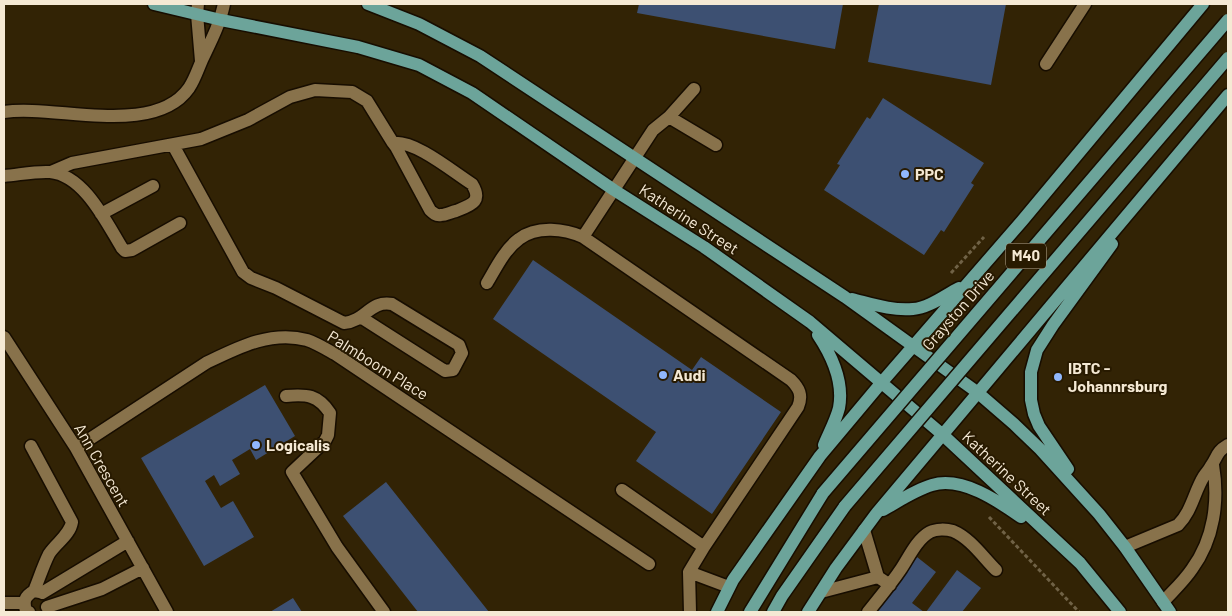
<svg xmlns="http://www.w3.org/2000/svg" width="1232" height="616" font-family="Barlow,sans-serif">
<style>
.building{fill:#3d5072}
.lines{fill:none;stroke-linecap:round;stroke-linejoin:round}
.minor-casing{stroke:#170d00;stroke-width:15}
.major-casing{stroke:#170d00;stroke-width:15}
.path{stroke:#706246;stroke-width:3;stroke-dasharray:4 2.5;stroke-linecap:butt}
.minor{stroke:#88724b;stroke-width:12}
.major{stroke:#6ca49a;stroke-width:12}
.major-bridge-casing{stroke:#170d00;stroke-width:15;stroke-linecap:butt}
.major-bridge{stroke:#6ca49a;stroke-width:12}
.poi-dot{fill:#91b8fd;stroke:#281a00;stroke-width:2}
.labels{text-anchor:middle;stroke-width:4;stroke-linejoin:round;paint-order:stroke}
.shield{fill:#281a00;stroke:#b8ab94;stroke-width:1}
.shield-label{font-size:15px;font-weight:bold;fill:#f5e9d4}
.poi-label{font-size:16px;font-weight:bold;fill:#f5e9d4;stroke:#281a00;text-anchor:start}
.street-label{font-size:16px;fill:#f5e9d4;stroke:#281a00}
</style>
<rect width="100%" height="100%" fill="#322305"/>
<!-- building -->
<path class="building" d="M639 4H843L835 49 637 13Z
M879 4H1006L991 85 868 62Z
M883 98 984 163 971 183 974 185 944 232 941 230 924 255 824 190 840 165 837 164 867 117 870 119Z
M533 260 692 370 701 357 781 412 712 514 636 461 656 432 493 319Z
M265 385 295 436 256 460 250 449 232 460 240 474 220 486 214 475 205 481 221 508 233 501 254 537 204 566 141 458Z
M386 482 489 612H418L343 516Z
M917 557 936 572 912 603 924 612H874Z
M957 570 981 588 962 612H926Z
M293 598 302 612H270Z"/>
<g class="lines">
<defs>
<path id="minor" d="M198 4 197 14 201 61
M1046 64 1085 4
M4 112C55 104 154 138 189 88 195 79 198 69 202 60 211 41 220 24 224 4
M669 117 694 89
M173 145 243 272 251 278 276 288 344 323C366 321 370 300 392 304L459 345 462 353 453 370 445 371 362 318
M51 172 72 163 201 139 248 120 290 97 315 90 352 92 367 101 393 143 396 147 430 210C433 213 436 216 441 215 446 215 451 212 456 211 471 205 483 202 472 184 453 172 415 140 393 143
M4 176C18 175 35 171 50 172 84 175 106 222 122 248L125 251 132 250 180 223
M101 214 153 186
M583 237 791 380C799 388 803 395 798 407L704 547 622 490
M487 283C496 268 505 249 519 239 537 225 565 229 583 237L653 130 669 117 716 145
M4 337 76 448 167 612
M286 396C307 394 318 395 330 413L328 435 325 441 292 472 337 547 384 612
M31 446 72 522C70 535 56 543 49 554 43 566 39 579 34 591
M76 448 206 363C237 348 271 330 307 340 316 343 326 349 335 354L649 564
M864 530 878 577 890 585
M1125 547 1178 525C1192 511 1194 492 1204 476 1206 473 1209 470 1211 466 1218 456 1216 452 1228 445
M689 572 729 587
M821 592 878 577
M42 593 128 541
M1163 602C1173 591 1184 581 1192 569 1214 539 1219 501 1213 465
M4 603H24
M47 607 102 589 143 568
M29 612 26 611C23 601 25 596 34 591L40 592
M690 612 689 572 704 547
M868 612C879 598 891 584 901 569 909 557 917 539 930 532 936 529 946 529 953 531 970 538 983 557 996 570"/>
<path id="major" d="M154 4 221 20 358 47 419 65 472 93 614 190 704 247 810 322 943 435 1080 563 1120 612
M368 4 419 24 480 56 845 297 977 392 1014 424 1040 449 1099 514 1125 547 1170 612
M852 299C872 304 892 311 913 309 929 308 945 295 959 288
M818 335C832 356 844 382 839 408 836 420 829 433 824 445
M1068 469 1039 426 1034 414 1031 400V372L1037 350 1053 325 1112 244
M883 510C899 501 915 490 932 485 962 476 998 501 1021 517
M717 612 733 580 820 456 882 382 1022 221 1203 4
M750 612 823 493
M773 612 782 596 845 506
M808 612 836 568 876 514 1228 95"/>
</defs>
<!-- minor casing -->
<use href="#minor" class="minor-casing"/>
<!-- major casing -->
<use href="#major" class="major-casing"/>
<!-- path -->
<path class="path" d="M951 273 984 237
M989 517 1079 612"/>
<!-- minor -->
<use href="#minor" class="minor"/>
<!-- major -->
<use href="#major" class="major"/>
<defs>
<path id="major-bridge" d="M823 493 1228 20
M845 506 1228 58"/>
</defs>
<!-- major-bridge casing -->
<use href="#major-bridge" class="major-bridge-casing"/>
<!-- major-bridge -->
<use href="#major-bridge" class="major-bridge"/>
</g>
<!-- markers -->
<g class="poi-dot">
<circle cx="905" cy="174" r="5"/>
<circle cx="663" cy="375" r="5"/>
<circle cx="1058" cy="377" r="5"/>
<circle cx="256" cy="445" r="5"/>
</g>
<g class="labels">
<!-- shield labels -->
<rect class="shield" x="1006" y="243.5" width="40" height="25" rx="4"/>
<g class="shield-label">
<text x="1026" y="261">M40</text>
</g>
<!-- poi labels -->
<g class="poi-label">
<text x="915" y="180">PPC</text>
<text x="1068" y="374">IBTC -<tspan x="1068" dy="18">Johannrsburg</tspan></text>
<text x="673" y="381">Audi</text>
<text x="266" y="451">Logicalis</text>
</g>
<!-- street labels -->
<g class="street-label">
<text transform="translate(689 219) rotate(33)" y="6">Katherine Street</text>
<text transform="translate(958 310) rotate(-49)" y="6">Grayston Drive</text>
<text transform="translate(378 365) rotate(32)" y="6">Palmboom Place</text>
<text transform="translate(102 465) rotate(60)" y="6">Ann Crescent</text>
<text transform="translate(1007 473) rotate(43)" y="6">Katherine Street</text>
</g>
</g>
<!-- border -->
<rect width="1232" height="616" fill="none" stroke="#f5e9d4" stroke-width="10"/>
</svg>
